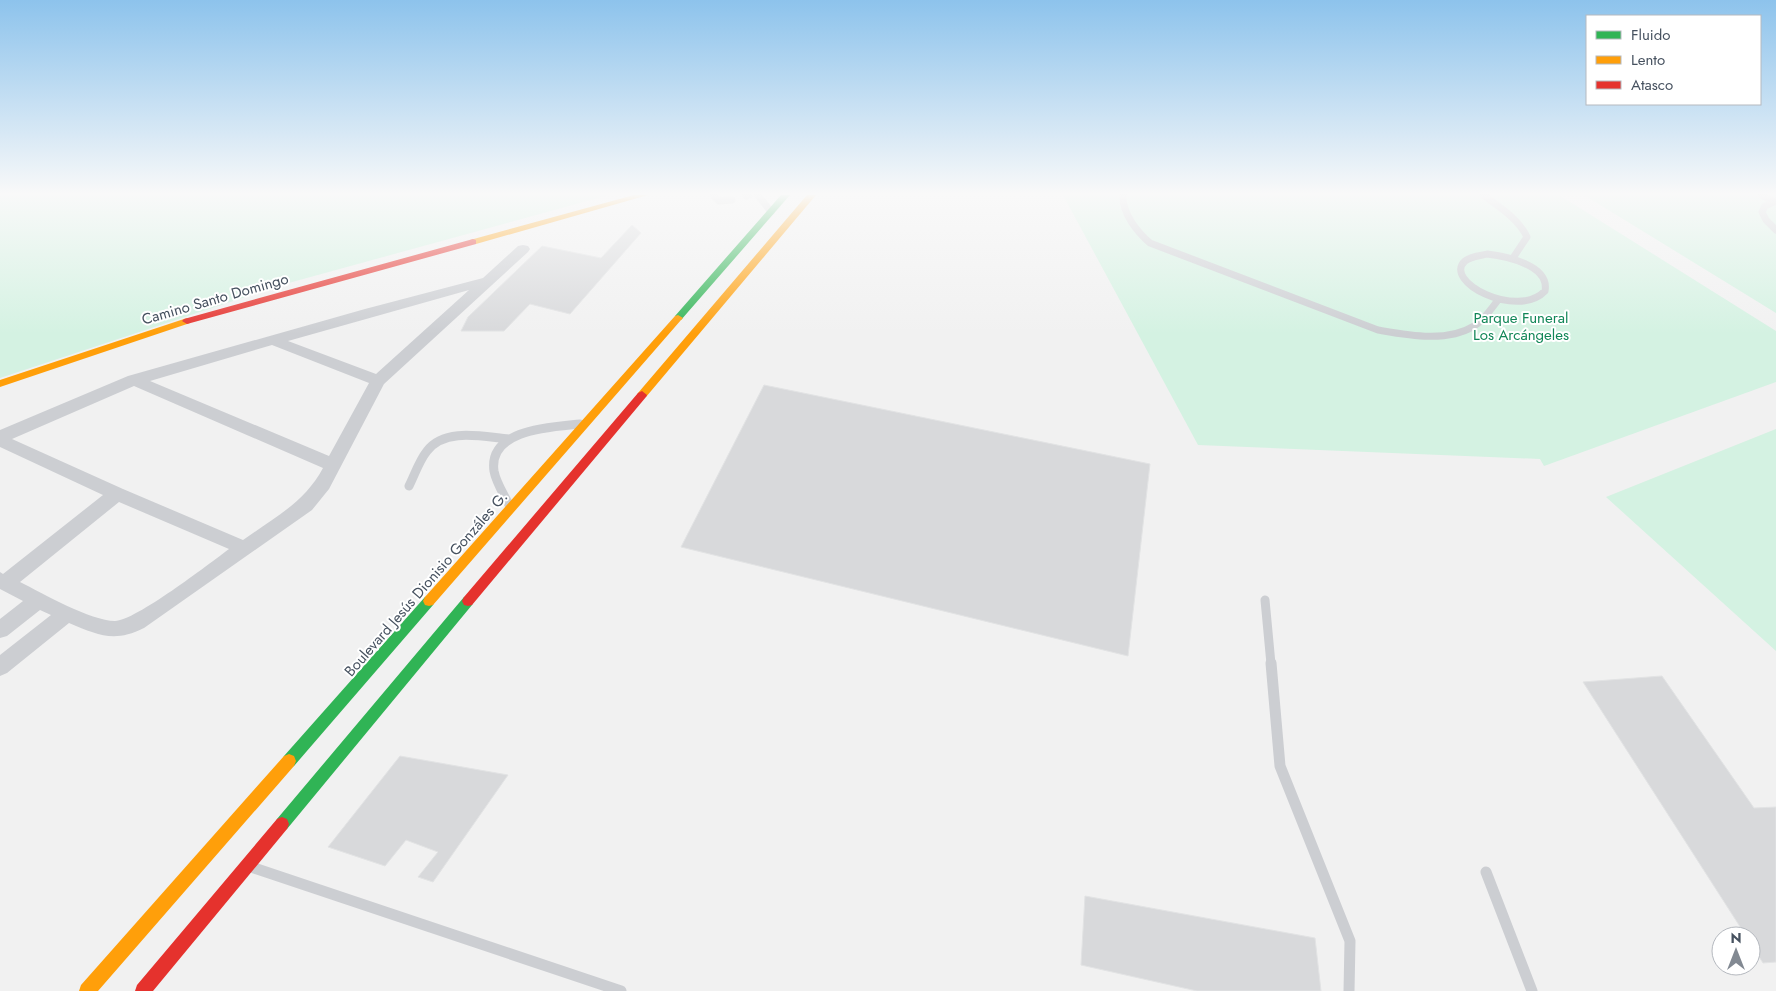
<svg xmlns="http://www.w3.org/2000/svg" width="1776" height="991" font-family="Jost,sans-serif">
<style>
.green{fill:#d4f2e2}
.building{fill:#d8d9db;stroke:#e2e3e4}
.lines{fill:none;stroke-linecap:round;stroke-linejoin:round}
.lane-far2{stroke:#ccced2;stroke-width:7}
.lane-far1{stroke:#ccced2;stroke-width:9}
.lane{stroke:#ccced2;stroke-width:11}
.street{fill:#ccced2;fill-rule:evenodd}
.fast{fill:#30b455;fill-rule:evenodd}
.slow{fill:#ff9f0a;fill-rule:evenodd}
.jam{fill:#e5322d;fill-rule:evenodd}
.labels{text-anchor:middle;stroke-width:4;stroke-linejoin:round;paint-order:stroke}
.street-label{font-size:15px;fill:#46515f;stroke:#fff}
.park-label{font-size:15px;fill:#118657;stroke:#fff}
</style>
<rect width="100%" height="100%" fill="#f1f1f1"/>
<!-- green -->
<path class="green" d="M0 195H609L285 284 0 378Z
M1063 195H1559L1776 331V382L1544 466 1540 459 1198 445Z
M1584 195H1776V313Z
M1776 429V651L1606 497Z"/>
<!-- building -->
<path class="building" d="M632 225 641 233 570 314 530 304 504 331H461L468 317 542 246 601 258Z
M764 385 1150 464 1128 656 681 547Z
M1662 676 1754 808 1776 807V962L1763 963 1751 944V936H1746L1583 682Z
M400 756 508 775 433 882 418 877 438 852 406 840 385 866 328 847Z
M1085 896 1315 938 1321 991H1197L1081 965Z"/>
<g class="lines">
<!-- lane-far2 -->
<path class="lane-far2" d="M713 195 719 201 732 200
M758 195 771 212
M1123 195C1122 213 1137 232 1150 243L1378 330C1407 335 1447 343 1474 326 1484 320 1491 309 1498 300
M1483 195C1499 207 1518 218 1527 237L1513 258
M1762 195 1774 202
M746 196 749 195
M1776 201 1765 206 1762 212 1766 220 1776 230
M1487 254C1505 256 1550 265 1545 291 1517 320 1442 281 1465 261 1471 256 1480 256 1487 254Z"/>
<!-- lane-far1 -->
<path class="lane-far1" d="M409 486C415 474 419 461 427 451 445 427 484 437 509 439
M510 507C505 496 496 483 494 471 488 429 552 427 580 424
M1265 600 1271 664"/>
<!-- lane -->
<path class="lane" d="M1271 663 1280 766 1350 941 1349 991
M254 868 621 991
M1486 872 1532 991"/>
<!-- street -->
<path class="street" d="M523 245 528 246 530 249 528 252 384 384 329 489 312 510 144 628C114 643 98 635 69 623L7 673 0 676V655L51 615 40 610 7 636 0 638V619L23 601 0 589V572L3 574 103 495 0 447V430L128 376 365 309 483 278 518 246ZM469 290 376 374 288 341ZM272 345 369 383 329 456 150 381ZM134 386 323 468C305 502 274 518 243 540L123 489 12 439ZM119 502 229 549C209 564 135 621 115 621 91 621 42 593 20 582Z"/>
<!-- fast -->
<path class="fast" d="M781 195H790L681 320H675V316Z
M429 596 433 597 435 601 433 605 294 766 289 768 284 766 282 761 284 756 425 597Z
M468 596 472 597 474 601 472 605 287 829 282 831 277 829 275 824 277 819 464 597Z"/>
<!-- slow -->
<path class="slow" d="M634 195H648L476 244H470L469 242 470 240Z
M807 195H816L646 397H638L637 395 638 393Z
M678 315 683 318 681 320 433 605 429 606 425 605 423 601 425 597 675 316Z
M187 318 190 319V323L0 387V380Z
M289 754 294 756 296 761 294 766 98 991H79L81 985 284 756Z"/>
<!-- jam -->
<path class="jam" d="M473 239 476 240V244L187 324 182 321 184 319Z
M642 391 647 395 646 397 472 605 468 606 464 605 462 601 464 597 638 393Z
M282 817 287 819 289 824 287 829 153 991H135L137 985 277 819Z"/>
</g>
<!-- sky -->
<linearGradient id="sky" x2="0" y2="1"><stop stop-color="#8dc3ec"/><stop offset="0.58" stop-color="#f9f9f9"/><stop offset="1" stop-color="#f9f9f9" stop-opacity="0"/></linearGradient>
<rect width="1776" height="334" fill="url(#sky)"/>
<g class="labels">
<!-- street labels -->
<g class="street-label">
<text transform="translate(215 299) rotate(-16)" y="5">Camino Santo Domingo</text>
<text transform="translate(426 584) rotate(-49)" y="5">Boulevard Jesús Dionisio Gonzáles G.</text>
</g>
<!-- park labels -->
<g class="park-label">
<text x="1521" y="323">Parque Funeral<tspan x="1521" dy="17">Los Arcángeles</tspan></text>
</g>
</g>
<!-- legend -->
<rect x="1586" y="15" width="175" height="90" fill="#ffffff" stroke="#b5b9bf"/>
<rect x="1596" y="31" width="25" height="8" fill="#30b455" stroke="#b5b9bf"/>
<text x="1631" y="40" font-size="15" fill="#46515f">Fluido</text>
<rect x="1596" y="56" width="25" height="8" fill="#ff9f0a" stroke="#b5b9bf"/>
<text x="1631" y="65" font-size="15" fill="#46515f">Lento</text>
<rect x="1596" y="81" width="25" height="8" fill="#e5322d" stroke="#b5b9bf"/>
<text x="1631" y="90" font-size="15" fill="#46515f">Atasco</text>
<!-- north arrow -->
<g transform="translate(1736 951)"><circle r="24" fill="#ffffff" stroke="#b5b9bf"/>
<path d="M0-4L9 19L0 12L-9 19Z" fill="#828992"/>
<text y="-8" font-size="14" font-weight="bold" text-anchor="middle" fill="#46515f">N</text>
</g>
</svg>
